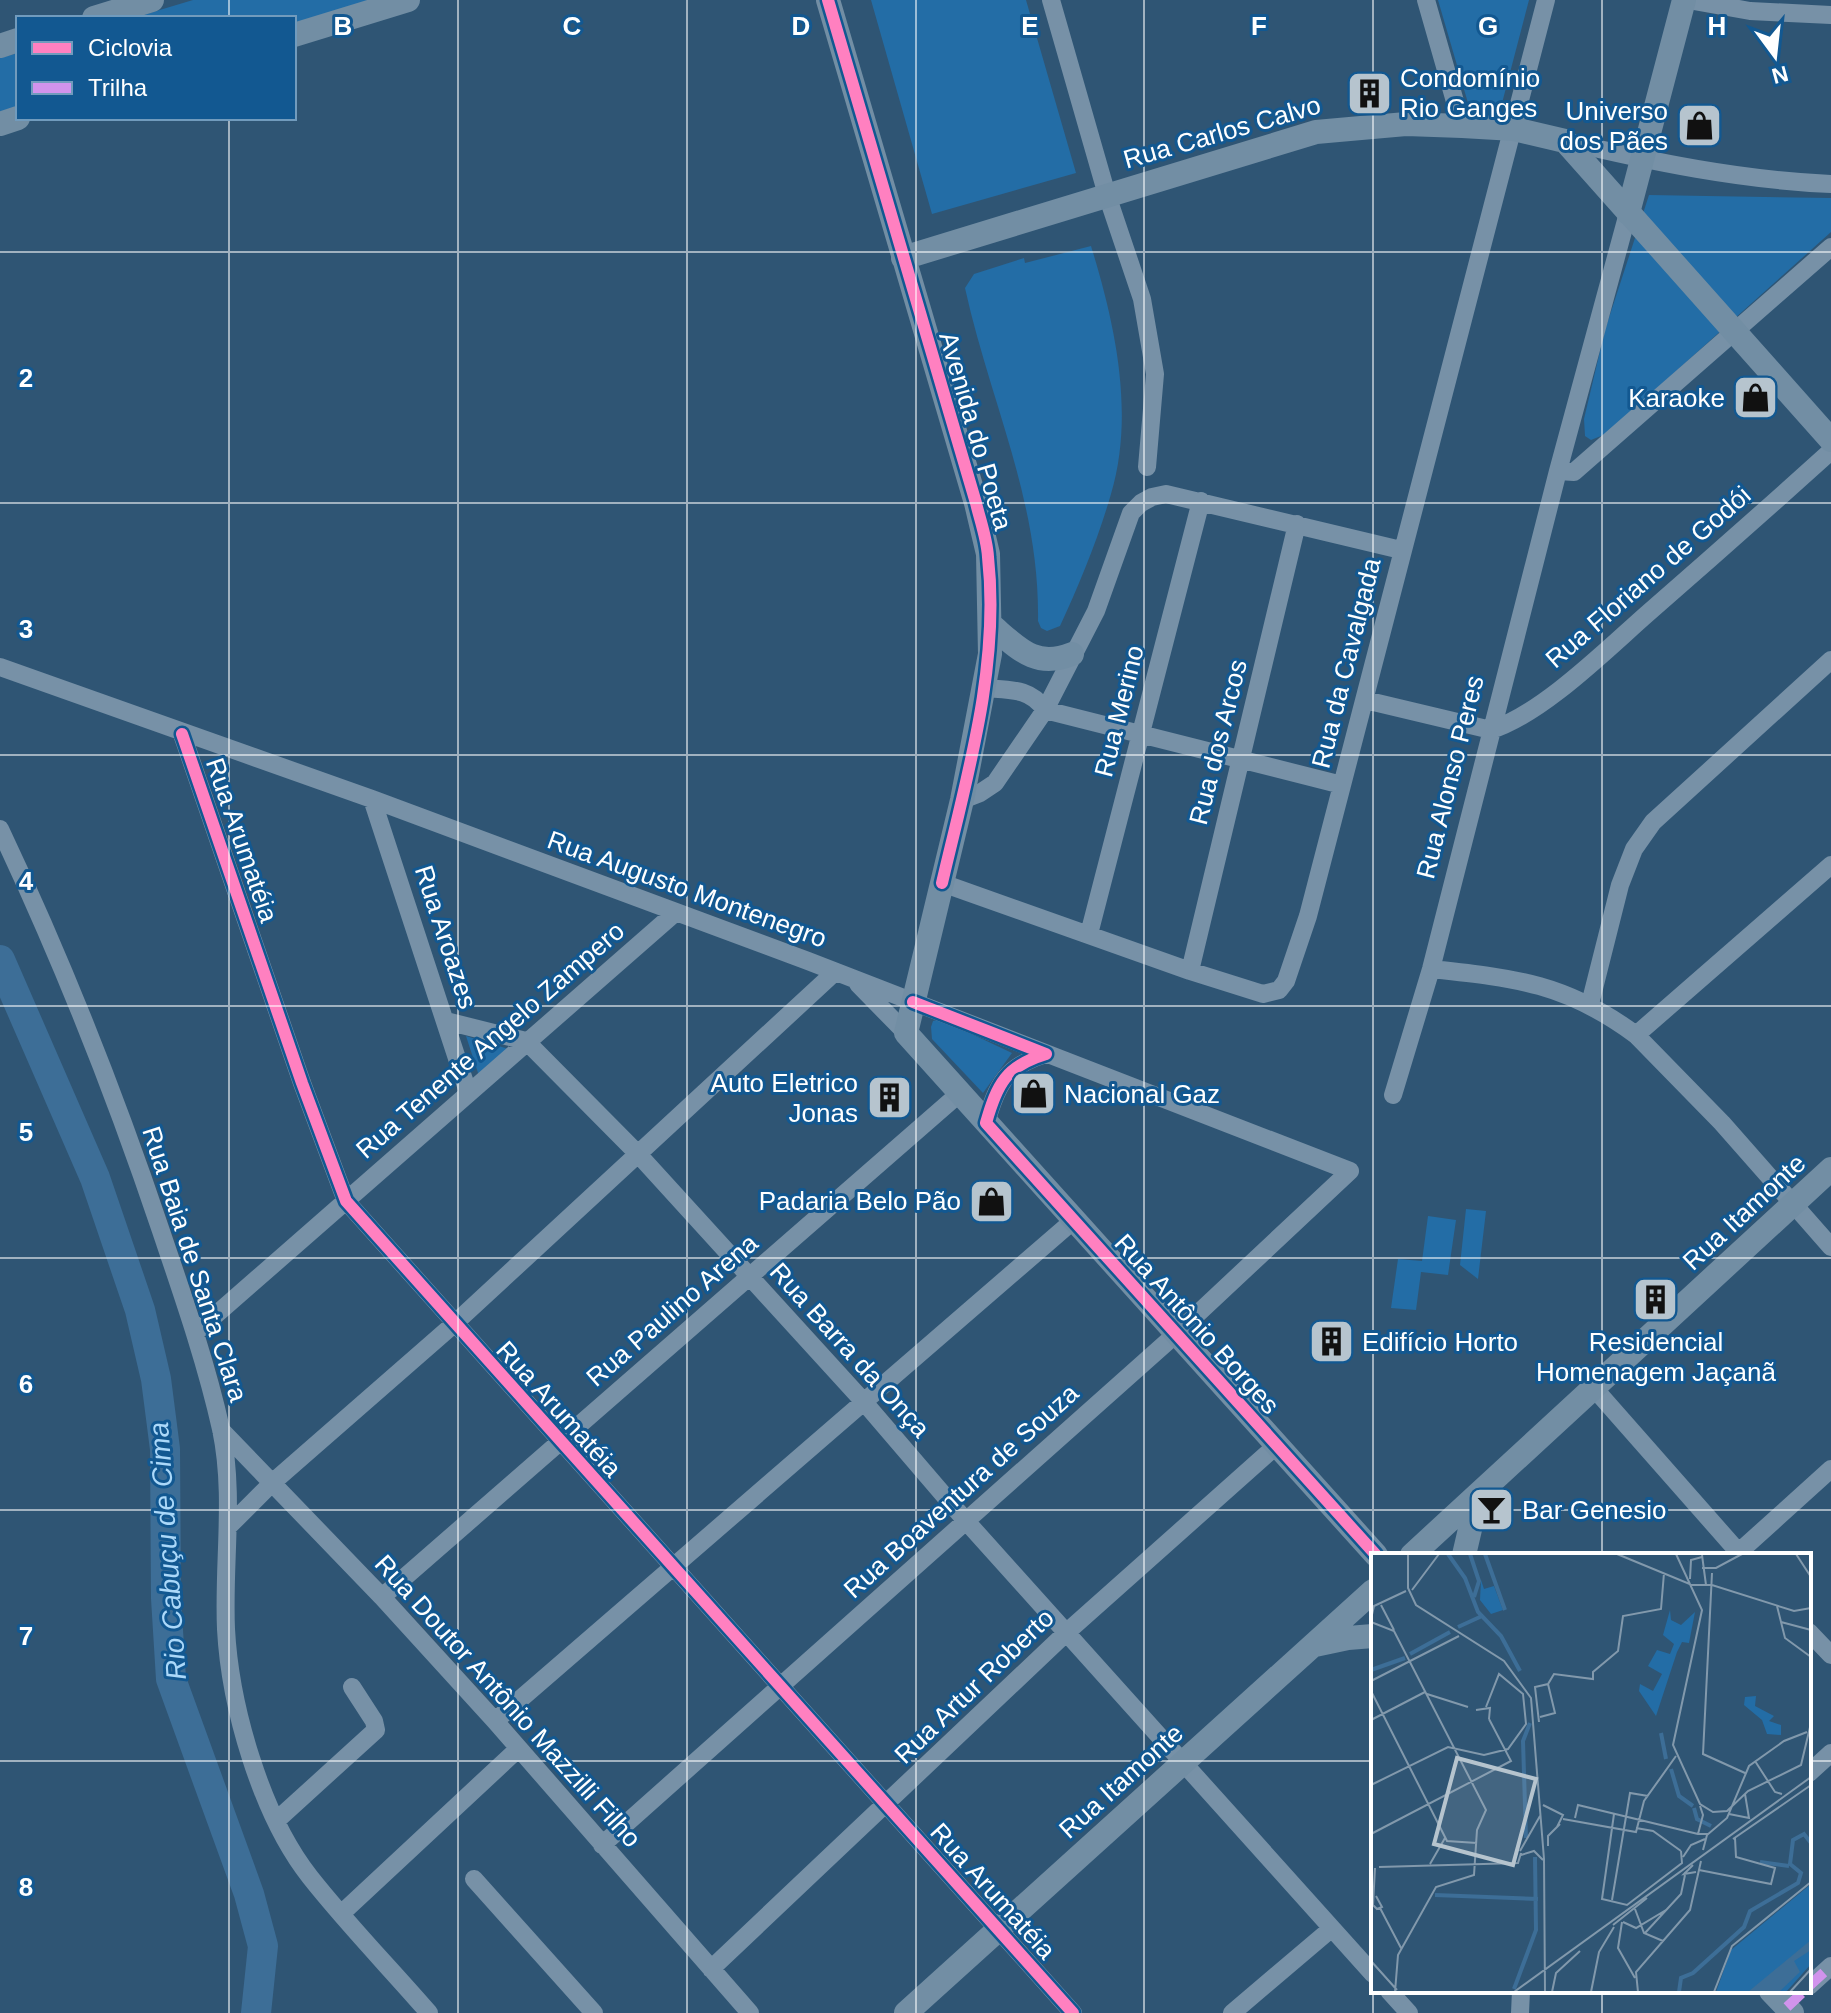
<svg xmlns="http://www.w3.org/2000/svg" width="1831" height="2013" font-family="Arial,sans-serif">
<style>
.green{fill:#236da6}
.lines{fill:none;stroke-linecap:round;stroke-linejoin:round}
.river{stroke:#3d6e97;stroke-width:30}
.street{stroke:#7791a7;stroke-width:18}
.secondary{stroke:#728ea4;stroke-width:24}
.quiet{stroke:#d193ec;stroke-width:10;stroke-dasharray:20 10;stroke-linecap:butt}
.cycleway-casing{stroke:#125891;stroke-width:17}
.cycleway{stroke:#ff80c0;stroke-width:12}
.grid{fill:none;stroke:#fff;stroke-width:2;stroke-opacity:0.55}
.labels{text-anchor:middle;stroke-width:6;stroke-linejoin:round;paint-order:stroke}
.poi-label{font-size:26px;fill:#fff;stroke:#125891;text-anchor:start}
.street-label{font-size:26px;fill:#fff;stroke:#125891}
.water-label{font-size:28px;font-style:italic;fill:#abd8f9;stroke:#125891}
.inset-river{fill:none;stroke:#3d6e97;stroke-width:4}
.inset-road{fill:none;stroke:#8299ac;stroke-width:2}
.view{fill:#b6c4ce;fill-opacity:0.15;stroke:#b6c4ce;stroke-width:4}
.inset-edge{fill:none;stroke:#fff;stroke-width:4}
.grid-label{font-size:26px;text-anchor:middle;font-weight:bold;fill:#fff;stroke:#125891;stroke-width:6;stroke-linejoin:round;paint-order:stroke}
</style>
<rect width="100%" height="100%" fill="#2f5574"/>
<!-- green -->
<path class="green" d="M193 0H369L294 24V18H133Z
M871 0H1026L1076 173 932 214Z
M1438 0H1529L1501 107 1468 103Z
M18 53V107L0 112V58Z
M1649 195 1831 198V232L1606 434 1591 440 1585 436 1584 419 1605 330Z
M1091 246C1115 324 1135 413 1111 494 1098 539 1080 583 1060 626L1047 631 1041 628 1038 621C1040 501 990 402 965 288L974 274 1024 258 1025 263Z
M940 1019 1012 1053 983 1093 932 1039 931 1027 933 1021Z
M466 1036 512 1050 481 1082Z
M1466 1209 1486 1211 1478 1279 1460 1265Z
M1428 1216 1456 1220 1448 1275 1421 1272 1416 1310 1391 1308 1398 1259 1422 1261Z"/>
<g class="lines">
<!-- river -->
<path class="river" d="M0 960 95 1178 140 1310 156 1379 165 1449 166 1598 171 1679 249 1894 263 1946 256 2013"/>
<!-- street -->
<path class="street" d="M1051 0 1107 195 1142 299 1155 374 1147 467
M1426 0 1462 126
M1688 0 1750 11 1831 15
M1565 141C1652 162 1741 180 1831 184
M1558 471 1574 472 1831 247
M0 667 372 799 808 961 1350 1171 1176 1334 602 1845
M985 688C1009 690 1031 688 1045 710L1342 785
M1365 700 1491 730C1542 714 1606 650 1647 614 1709 560 1770 506 1831 451
M182 734 302 1083 346 1201 1073 2013
M372 799 468 1092
M962 800 980 793 995 783 1045 710 1096 611 1131 513 1141 503 1152 497 1166 494 1401 550
M0 829C62 960 115 1094 161 1231 183 1296 206 1362 221 1429 235 1495 223 1562 226 1629 230 1706 261 1815 310 1877 347 1924 390 1968 429 2013
M942 883 1190 971 1263 994 1279 990 1286 981 1308 916 1546 0
M1089 934 1201 501
M1431 969C1515 978 1566 983 1636 1035L1722 1123 1831 1247
M1190 971 1297 524
M858 984 906 1033
M1590 1004 1620 885 1634 849 1653 822 1831 660
M446 1021 526 1041 638 1154 864 1402 966 1521 1373 1974
M1636 1035 1831 865
M1393 1095 1431 969 1558 471 1628 213
M986 1123C997 1084 1006 1066 1046 1054
M195 1333 676 912
M1593 1387 1741 1555
M221 1430 382 1597 495 1721 750 2013
M228 1527 272 1483 454 1324 835 972
M1739 1552 1831 1469
M382 1597 960 1093
M1809 1632 1831 1655
M495 1721 1074 1220
M1809 1773 1831 1753
M277 1820 376 1730 374 1721 352 1687
M474 1879 594 2013
M342 1913 518 1749
M711 1969 1067 1632 1277 1445
M1809 1986 1831 1966
M1389 1991 1409 2013
M1232 2013 1331 1929
M1520 2013 1521 1991"/>
<!-- secondary -->
<path class="secondary" d="M828 0 976 503 988 554 990 654 962 800 906 1033 1376 1555
M94 18 152 0
M294 35 408 0
M0 46 18 40
M0 124 18 118
M1628 213 1684 0
M903 258 1316 132 1406 124 1462 126 1514 129 1565 141 1831 440
M991 625C1018 648 1035 669 1072 654
M1412 1555 1831 1169
M1464 1555 1478 1495
M1315 1645 1348 1638 1373 1636
M1771 1991 1792 2013
M906 2013 1373 1591"/>
<!-- quiet -->
<path class="quiet" d="M1809 1986 1831 1966
M1787 2007 1804 1991"/>
<defs>
<path id="cycleway" d="M828 0 976 503C980 520 987 539 988 557 1000 667 967 776 942 883
M182 734 302 1083 346 1201 1073 2013
M913 1002 1046 1054
M1046 1054C1006 1066 997 1084 986 1123L1376 1555"/>
</defs>
<!-- cycleway casing -->
<use href="#cycleway" class="cycleway-casing"/>
<!-- cycleway -->
<use href="#cycleway" class="cycleway"/>
</g>
<!-- grid -->
<path class="grid" d="M229 0V18M458 0V2013M687 0V2013M916 0V2013M1144 0V2013M1373 0V1555M1602 0V1555M229 118V2013M0 252H1831M0 503H1831M0 755H1831M0 1006H1831M0 1258H1831M0 1510H1831M0 1761H1373M1809 1761H1831M1373 1991V2013M1602 1991V2013"/>
<!-- icons -->
<defs>
<symbol id="building-square" viewBox="-11 -11 22 22"><rect x="-9" y="-9" width="18" height="18" rx="4" fill="#b6c4ce" stroke="#125891"/><path d="M-4-6H4V6H1V3H-1V6H-4ZM-2.5-4.3h1.7v1.8h-1.7ZM.8-4.3h1.7v1.8H.8ZM-2.5-1h1.7V.8h-1.7ZM.8-1h1.7V.8H.8Z" fill="#111"/></symbol>
<symbol id="shop-square" viewBox="-11 -11 22 22"><rect x="-9" y="-9" width="18" height="18" rx="4" fill="#b6c4ce" stroke="#125891"/><path d="M-5-2.5h2.3a2.7 3.5 0 0 1 5.4 0H5L5.5 6h-11ZM-1.5-2.5h3a1.5 2.3 0 0 0-3 0Z" fill="#111"/></symbol>
<symbol id="bar-square" viewBox="-11 -11 22 22"><rect x="-9" y="-9" width="18" height="18" rx="4" fill="#b6c4ce" stroke="#125891"/><path d="M-6-5H6L.8 .8V4.5H3.5V6h-7V4.5H-.8V.8Z" fill="#111"/></symbol>
</defs>
<g fill-rule="evenodd">
<use href="#building-square" x="1344" y="68" width="51" height="51"/>
<use href="#shop-square" x="1674" y="100" width="51" height="51"/>
<use href="#shop-square" x="1730" y="372" width="51" height="51"/>
<use href="#shop-square" x="1008" y="1068" width="51" height="51"/>
<use href="#building-square" x="864" y="1072" width="51" height="51"/>
<use href="#shop-square" x="966" y="1176" width="51" height="51"/>
<use href="#building-square" x="1630" y="1274" width="51" height="51"/>
<use href="#building-square" x="1306" y="1316" width="51" height="51"/>
<use href="#bar-square" x="1466" y="1484" width="51" height="51"/>
</g>
<g class="labels">
<!-- poi labels -->
<g class="poi-label">
<text x="1400" y="87">Condomínio<tspan x="1400" dy="30">Rio Ganges</tspan></text>
<text x="1668" y="120" text-anchor="end">Universo<tspan x="1668" dy="30">dos Pães</tspan></text>
<text x="1725" y="407" text-anchor="end">Karaoke</text>
<text x="858" y="1092" text-anchor="end">Auto Eletrico<tspan x="858" dy="30">Jonas</tspan></text>
<text x="1064" y="1103">Nacional Gaz</text>
<text x="961" y="1210" text-anchor="end">Padaria Belo Pão</text>
<text x="1362" y="1351">Edifício Horto</text>
<text x="1656" y="1351" text-anchor="middle">Residencial<tspan x="1656" dy="30">Homenagem Jaçanã</tspan></text>
<text x="1522" y="1519">Bar Genesio</text>
</g>
<!-- street labels -->
<g class="street-label">
<text transform="translate(1222 132) rotate(-16)" y="9">Rua Carlos Calvo</text>
<text transform="translate(976 431) rotate(74)" y="9">Avenida do Poeta</text>
<text transform="translate(1648 577) rotate(-41)" y="9">Rua Floriano de Godói</text>
<text transform="translate(1346 663) rotate(-76)" y="9">Rua da Cavalgada</text>
<text transform="translate(1119 711) rotate(-76)" y="9">Rua Merino</text>
<text transform="translate(1218 742) rotate(-76)" y="9">Rua dos Arcos</text>
<text transform="translate(1450 777) rotate(-76)" y="9">Rua Alonso Peres</text>
<text transform="translate(242 840) rotate(71)" y="9">Rua Arumatéia</text>
<text transform="translate(687 889) rotate(20)" y="9">Rua Augusto Montenegro</text>
<text transform="translate(446 937) rotate(72)" y="9">Rua Aroazes</text>
<text transform="translate(490 1040) rotate(-41)" y="9">Rua Tenente Angelo Zampero</text>
<text transform="translate(1744 1212) rotate(-43)" y="9">Rua Itamonte</text>
<text transform="translate(195 1264) rotate(72)" y="9">Rua Baia de Santa Clara</text>
<text transform="translate(672 1310) rotate(-41)" y="9">Rua Paulino Arena</text>
<text transform="translate(1197 1324) rotate(48)" y="9">Rua Antônio Borges</text>
<text transform="translate(850 1350) rotate(48)" y="9">Rua Barra da Onça</text>
<text transform="translate(559 1409) rotate(48)" y="9">Rua Arumatéia</text>
<text transform="translate(961 1491) rotate(-42)" y="9">Rua Boaventura de Souza</text>
<text transform="translate(974 1686) rotate(-44)" y="9">Rua Artur Roberto</text>
<text transform="translate(508 1701) rotate(48)" y="9">Rua Doutor Antônio Mazzilli Filho</text>
<text transform="translate(1121 1781) rotate(-42)" y="9">Rua Itamonte</text>
<text transform="translate(993 1891) rotate(48)" y="9">Rua Arumatéia</text>
</g>
<!-- water labels -->
<g class="water-label">
<text transform="translate(167 1551) rotate(-94)" y="10">Rio Cabuçu de Cima</text>
</g>
</g>
<!-- overview -->
<g transform="translate(1371 1553)">
<rect width="440" height="440" fill="#2f5574"/>
<path d="M110 27 113 36 123 33 132 57 120 61 109 47ZM299 57 300 67 310 72 324 59 318 90 311 89 306 99 285 163 268 138 269 131 282 138 291 121 277 113 286 97 299 101 303 91 292 82ZM385 143 384 153 403 163 398 168 410 172V182L396 181 391 167 373 152 374 144ZM440 331V411L415 439H345L360 397Z" fill="#236da6"/>
<path d="M440 387V397L423 408 429 419 408 439H377Z" fill="#3d6e97"/>
<path class="inset-river" d="M77 1 94 25 107 59 130 83 149 118M99 1 108 28 103 44M114 1 134 57M87 74 111 63M39 101 79 79M0 117 34 105M290 180 295 206M300 216 308 243 322 253M323 255 326 266 340 273M155 285 152 188 159 170M389 309 418 313M64 342 167 346M143 436 165 377 164 304M308 439 310 425 322 420 373 374 379 358 427 330 430 320 419 311 422 287 433 281 440 290"/>
<path class="inset-road" d="M37 1V35L45 52 133 108 160 145 173 306 174 439M246 1 321 32H341L423 58 440 55M305 1 331 57 302 192 329 251 342 259 356 258 377 238 430 212 440 170M425 1 440 24M331 2 335 32M331 15H345L371 1M341 20 332 201 374 220M319 26 320 7 331 4M41 37 68 1M10 52 23 77M406 53 414 85 440 104M0 66 3 53 35 38M0 69 23 78 115 257 106 277 103 322 65 334 27 402 24 439M410 69 440 77M0 128 88 83M0 138 76 288 106 290M56 141 97 154M105 157 119 155 118 166M169 164 184 160 177 131M0 167 54 139M168 169 164 134 177 131 183 121 222 126V119L247 98 252 63 290 56 293 20M384 208 404 239 411 241M0 232 77 194 113 202 137 196 155 171 152 141 128 121 115 154M172 252 192 262 186 274M329 253 332 262 327 281H337M243 261 231 346 256 352 311 310 310 298M358 261 378 265 374 241M204 265 207 252 327 281M192 266 265 279 273 248 305 203M265 275 282 278 310 298M0 281 140 208 118 166M362 286 440 232M177 293V283L189 271M332 297 336 282 356 265 378 213 413 188 436 179M149 298 169 263M150 302 163 298 172 307M312 304 320 292 334 286M59 311 74 285M322 312 313 321 325 319M8 314 147 310 150 300M4 315 2 352 6 356 11 354 5 343M328 317 400 331 404 315 365 304 364 285M241 347 259 240 277 243M9 355 30 395M264 356 273 380 292 388M251 369 247 395 264 425M252 369 265 375 295 357M242 372 276 345M274 380 310 341 314 322M0 408 26 437M143 439 440 224M181 439 185 420 209 398M220 439 228 399 243 374M267 439 265 419 319 357 330 308M343 439 361 393 440 329M419 439 440 416"/>
<path class="view" d="M86 205 165 226 142 312 63 291Z"/>
<rect width="440" height="440" class="inset-edge"/>
</g>
<g class="grid-label">
<text x="343" y="35">B</text>
<text x="572" y="35">C</text>
<text x="801" y="35">D</text>
<text x="1030" y="35">E</text>
<text x="1259" y="35">F</text>
<text x="1488" y="35">G</text>
<text x="1717" y="35">H</text>
<text x="26" y="387">2</text>
<text x="26" y="638">3</text>
<text x="26" y="890">4</text>
<text x="26" y="1141">5</text>
<text x="26" y="1393">6</text>
<text x="26" y="1645">7</text>
<text x="26" y="1896">8</text>
</g>
<!-- legend -->
<rect x="16" y="16" width="280" height="104" fill="#125891" stroke="#719bbd" stroke-width="2"/>
<rect x="32" y="42" width="40" height="12" fill="#ff80c0" stroke="#719bbd" stroke-width="2"/>
<text x="88" y="56" font-size="24" fill="#ffffff">Ciclovia</text>
<rect x="32" y="82" width="40" height="12" fill="#d193ec" stroke="#719bbd" stroke-width="2"/>
<text x="88" y="96" font-size="24" fill="#ffffff">Trilha</text>
<!-- north arrow -->
<g transform="translate(1775 56) rotate(165)" stroke="#125891" stroke-width="6" paint-order="stroke">
<path d="M0-6L14 30L0 20L-14 30Z" fill="#ffffff"/>
<text y="-12" font-size="22" font-weight="bold" text-anchor="middle" fill="#ffffff">N</text>
</g>
</svg>
